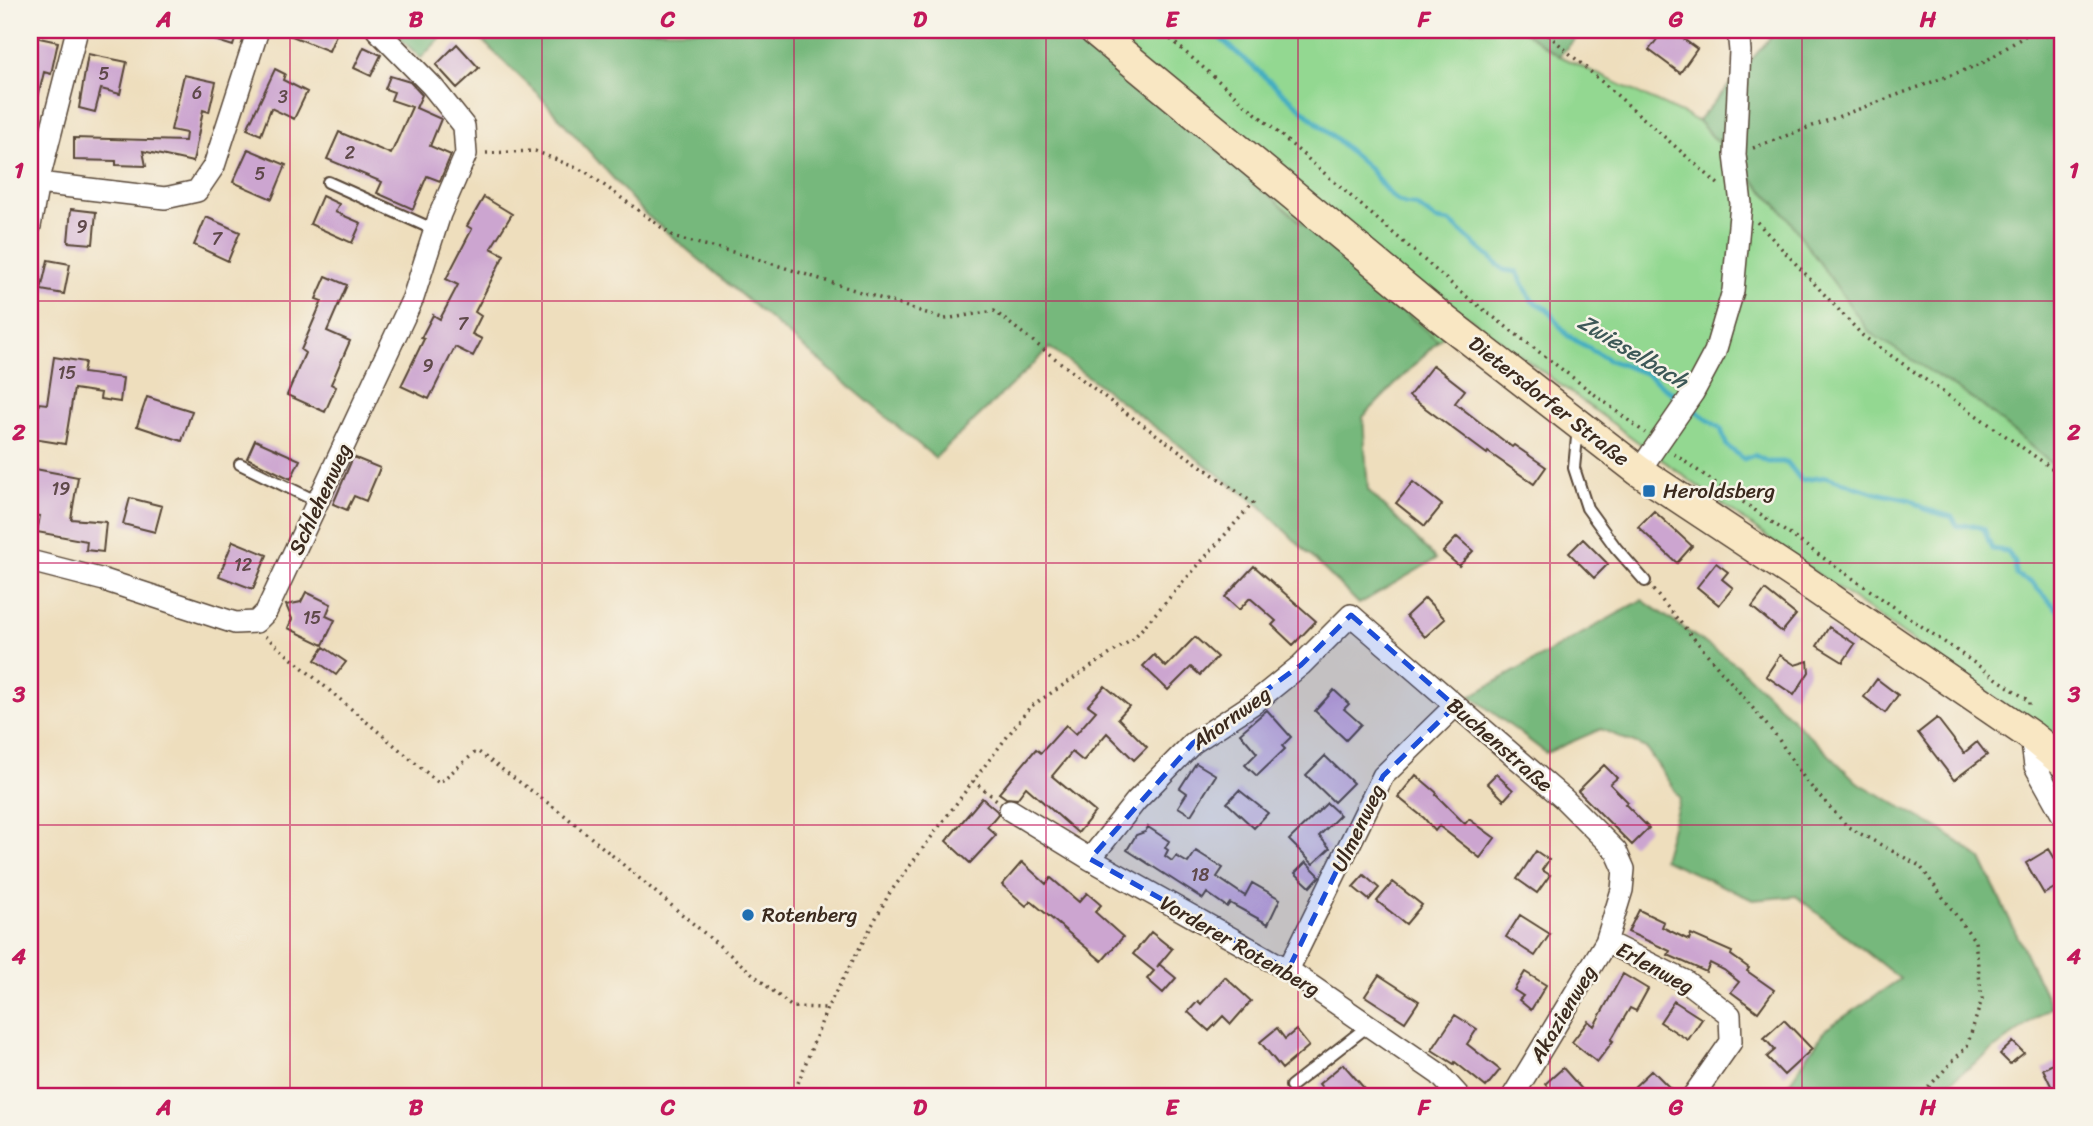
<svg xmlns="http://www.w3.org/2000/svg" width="2093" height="1126" font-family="Sriracha,sans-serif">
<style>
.green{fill:#93d891;stroke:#678158;stroke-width:2}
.forest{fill:#76b87b;stroke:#58714c;stroke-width:2}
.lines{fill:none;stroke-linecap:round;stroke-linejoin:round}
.stream{stroke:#42adc1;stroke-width:5}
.building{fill:#cca5d0}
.lane-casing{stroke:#564536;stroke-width:14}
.street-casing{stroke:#564536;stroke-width:24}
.secondary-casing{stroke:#564536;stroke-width:33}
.path{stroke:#564536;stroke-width:3.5;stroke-dasharray:2 5;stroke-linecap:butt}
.lane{stroke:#fff;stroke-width:10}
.street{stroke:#fff;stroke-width:21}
.secondary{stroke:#f9e7c3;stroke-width:30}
.marked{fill:#1d4ed8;fill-opacity:0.2;stroke:#1d4ed8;stroke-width:5;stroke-dasharray:14 9;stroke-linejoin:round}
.grid{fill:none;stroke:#c2185b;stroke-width:2;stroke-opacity:0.55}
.poi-dot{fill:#1f6fb2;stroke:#f7f3e8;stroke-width:2.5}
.labels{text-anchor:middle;stroke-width:5;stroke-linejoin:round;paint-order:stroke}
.number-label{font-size:18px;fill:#5f494a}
.street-label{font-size:21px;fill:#3b2a1e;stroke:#f7f3e8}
.poi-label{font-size:21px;fill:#3b2a1e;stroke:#f7f3e8;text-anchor:start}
.water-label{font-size:23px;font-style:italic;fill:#3d5857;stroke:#f7f3e8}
.neatline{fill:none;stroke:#c2185b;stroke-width:2.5}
.grid-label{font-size:23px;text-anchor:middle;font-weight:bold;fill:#c2185b}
</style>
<rect width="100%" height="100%" fill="#f7f3e8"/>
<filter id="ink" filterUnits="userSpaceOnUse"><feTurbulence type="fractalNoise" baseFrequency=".0143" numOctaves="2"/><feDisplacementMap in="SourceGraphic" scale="14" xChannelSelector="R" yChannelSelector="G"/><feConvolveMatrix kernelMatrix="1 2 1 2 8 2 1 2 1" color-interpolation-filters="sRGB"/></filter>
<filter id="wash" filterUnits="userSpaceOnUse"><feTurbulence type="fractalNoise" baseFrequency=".00686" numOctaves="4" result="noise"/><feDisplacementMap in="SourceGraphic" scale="28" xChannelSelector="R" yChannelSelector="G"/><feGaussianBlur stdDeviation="1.57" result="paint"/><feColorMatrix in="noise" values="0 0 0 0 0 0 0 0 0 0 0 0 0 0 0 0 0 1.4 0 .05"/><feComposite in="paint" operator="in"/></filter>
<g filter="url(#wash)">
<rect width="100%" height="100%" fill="#eedebd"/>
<!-- green -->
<path class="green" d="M1079 30H1522L1559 56 1698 121 1784 213 1979 403 2063 473V746L1806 566 1463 313 1438 341Z"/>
<!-- forest -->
<path class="forest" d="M391 30H448L421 58Z
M471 30H1079L1438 341 1363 417 1368 490 1436 559 1359 604 1260 506 1050 348 935 458 645 214 538 94Z
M1522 30H1584L1559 56Z
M1777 30H2063V473L1979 403 1869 332 1784 213 1698 121Z
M1642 600 1737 665 1857 782 1942 830 1981 859 2051 1007 1948 1083 1935 1096H1780L1826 1029 1900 979 1796 896 1753 900 1663 859 1680 798 1646 748 1601 729 1546 753 1471 696Z"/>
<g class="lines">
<!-- stream -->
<path class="stream" d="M1211 30 1369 168C1382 183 1393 207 1415 205L1436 220 1450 222 1504 270 1517 272 1532 301 1547 309 1567 335 1609 360 1647 374 1681 400
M1689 406 1721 429 1727 446 1744 459 1754 455 1768 462H1787L1801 480 1827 477 1872 492 1911 500 1924 509 1952 517 1958 526 1974 525 1984 529 1992 549 2007 551 2015 563 2016 575 2032 583 2063 615"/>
</g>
<g id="blocks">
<!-- building -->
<path class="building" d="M193 30H238L233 46 192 33Z
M277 30H338L329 51Z
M1664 30H1671L1697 49 1680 73 1649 50Z
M30 36 58 42 51 74 44 72 35 110H30Z
M457 44 479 68 457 88 436 65Z
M364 47 381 55 371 76 354 68Z
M88 54 127 62 120 94 101 89 95 112 79 108Z
M275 69 285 74 283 80 307 92 294 119 271 108 261 135 247 129Z
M184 75 216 82 209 112 203 110 193 162 143 151 146 166 116 165V161L74 160V138L185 141 186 133 171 130Z
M390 76 410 82 422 95 416 108 441 119 430 146 451 155 440 181 427 176 413 209 377 193 382 182 327 159 339 132 391 154 412 107 391 100 394 92 385 89Z
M248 149 286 165 272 199 233 182Z
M322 196 339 204 335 212 361 223 352 243 310 224Z
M484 197 512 214 491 248 504 255 475 312 481 316 472 334 482 339 473 356 455 347 429 399 401 386 424 339 421 338 433 315 440 319 458 285 446 279 472 229 467 226Z
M71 209 96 212 93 244 68 242Z
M206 217 240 232 228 261 194 245Z
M48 260 70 264 64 294 41 290Z
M326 276 347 285 327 331 350 341 331 384 336 387 325 412 287 395 305 353 301 350 322 301 316 299Z
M54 357 85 362 83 373 123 378 120 402 100 399 101 393 74 389 65 444 33 439 39 403 47 404Z
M1433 365 1465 390 1455 403 1512 447 1514 445 1546 467 1534 484 1488 452 1487 454 1409 396Z
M147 397 192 411 182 441 137 426Z
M255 440 300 460 291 479 247 458Z
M353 457 380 468 366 501 354 496 347 510 333 504Z
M30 468 78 477 71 519 106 522 103 552 86 550 87 541 37 532 40 516 30 515Z
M1413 482 1442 505 1425 526 1396 503Z
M130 498 162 506 155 532 123 524Z
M1654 511 1692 546 1677 563 1638 527Z
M1457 537 1473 551 1459 566 1443 552Z
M1583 539 1608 564 1594 578 1569 553Z
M233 541 267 555 253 589 219 576Z
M1716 563 1728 572 1722 579 1733 588 1719 605 1697 587Z
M1254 566 1316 621 1293 645 1272 625 1276 621 1250 598 1239 610 1225 597Z
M1765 590 1796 615 1782 632 1752 607Z
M306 592 331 604 326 616 335 620 323 645 288 628 292 619 286 605 301 602Z
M1425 598 1445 619 1425 637 1406 616Z
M1829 627 1855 644 1843 662 1817 646Z
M1195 637 1217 657 1200 675 1191 667 1168 690 1143 666 1154 655 1166 667Z
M324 647 346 662 336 675 315 660Z
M1780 655 1795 665 1808 661 1809 672 1794 695 1766 676Z
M1877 679 1898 695 1885 713 1864 697Z
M1105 686 1129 706 1118 718 1147 747 1134 760 1107 733 1083 761 1072 752 1052 776 1095 812 1078 833 1026 787 1017 799 1006 798 999 793 1036 749 1041 753 1066 725 1076 734 1096 711 1088 705Z
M1334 690 1349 704 1344 709 1361 724 1346 740 1315 711Z
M1267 710 1291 737 1282 746 1285 749 1257 776 1245 765 1257 753 1240 733Z
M1937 718 1964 753 1977 742 1987 755 1954 780 1918 733Z
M1325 756 1353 783 1334 802 1306 775Z
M1196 763 1216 775 1191 815 1178 807 1187 793 1180 788Z
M1604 765 1617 778 1610 784 1628 802 1625 804 1649 828 1632 845 1578 791Z
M1496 774 1513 790 1504 800 1487 783Z
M1416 775 1437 793 1436 795 1465 824 1469 819 1495 838 1480 858 1439 826 1435 831 1424 818 1398 797Z
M1239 790 1268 813 1254 828 1227 803Z
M982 798 997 811 998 814 987 827 996 835 970 863 946 841Z
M1327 803 1340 815 1319 836 1330 848 1313 864 1289 840Z
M1148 827 1169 841 1165 848 1168 850 1165 856 1172 861 1176 856 1188 863 1196 851 1223 868 1217 877 1245 896 1252 883 1280 899 1268 924 1230 903 1227 907 1207 893 1203 899 1127 850 1136 835 1145 832Z
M2049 849 2063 872V883L2044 894 2026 863Z
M1536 851 1549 860 1542 870 1550 875 1537 893 1517 879Z
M1022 862 1046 884 1051 878 1079 902 1087 893 1101 905 1095 912 1123 937 1102 961 1031 901 1026 906 1002 885Z
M1306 862 1320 876 1310 887 1295 873Z
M1364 875 1379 888 1369 900 1353 887Z
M1393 882 1422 905 1406 924 1377 901Z
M1639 910 1664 922 1662 927 1689 940 1691 934 1732 952 1731 955 1749 968 1747 971 1774 990 1758 1012 1731 992 1739 982 1724 970 1710 963 1706 972 1668 955 1670 951 1628 932Z
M1520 915 1550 934 1535 956 1506 937Z
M1151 932 1172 949 1157 967 1159 964 1176 978 1163 993 1147 979 1154 971 1133 954Z
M1525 972 1546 985 1531 1010 1519 1000 1523 996 1514 990Z
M1623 974 1648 989 1636 1011 1630 1008 1611 1040 1613 1041 1597 1062 1572 1042 1588 1021 1594 1026Z
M1379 975 1419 1001 1405 1022 1365 996Z
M1225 977 1251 1001 1231 1024 1223 1016 1209 1031 1188 1012 1198 1001 1201 1004Z
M1674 1001 1702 1019 1688 1040 1660 1022Z
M1455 1015 1477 1029 1467 1044 1500 1070 1486 1087 1455 1062 1454 1064 1432 1050Z
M1784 1020 1812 1049 1784 1075 1767 1057 1775 1050 1764 1038Z
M1277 1028 1285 1039 1296 1030 1309 1046 1282 1069 1260 1042Z
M2013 1042 2024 1053 2010 1064 2000 1054Z
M2063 1059V1096H2056L2043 1069Z
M1343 1064 1371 1096H1329L1319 1084Z
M1563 1068 1588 1096H1556L1545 1084Z
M1652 1070 1678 1096H1641L1633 1088Z"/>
</g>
</g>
<g filter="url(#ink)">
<use href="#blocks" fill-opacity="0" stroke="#564536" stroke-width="2"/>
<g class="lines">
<defs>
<path id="lane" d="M328 182 435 230
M1578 427 1574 468 1587 508 1616 548 1645 581
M240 464 318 502
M1291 1086 1368 1026"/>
<path id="street" d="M30 182 165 198 197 191 214 166 258 30
M30 226 38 183 77 30
M1639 471 1693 393 1715 352 1733 291 1741 204 1735 155 1740 51 1738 30
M30 561 104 580 235 623 256 622 266 612 413 298 440 214 466 154 464 126 432 86 377 30
M2031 736 2035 766 2063 816
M1010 810 1090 859 1288 970 1439 1074 1459 1096
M1090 859 1136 801 1193 743 1254 703 1301 665 1351 615 1564 799 1616 851 1624 869 1622 890 1606 942 1513 1096
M1606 942 1685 981 1730 1015 1731 1042 1693 1096
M1288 970 1383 776 1455 706"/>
<path id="secondary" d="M1094 30 1443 319 1639 471 1799 577 2031 736 2063 762"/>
</defs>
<!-- lane casing -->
<use href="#lane" class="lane-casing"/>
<!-- street casing -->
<use href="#street" class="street-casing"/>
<!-- secondary casing -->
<use href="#secondary" class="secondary-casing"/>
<!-- path -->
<path class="path" d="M1160 30 1462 293 1645 433
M1543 30 1719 185
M1753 148 1981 64 2034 30
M486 153 535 151 586 172 676 238 745 255 945 319 994 311 1119 408 1253 503 1133 639 1030 707 973 781 997 800
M1757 222 1863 336 2063 476
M1674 454 2029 701V705
M1653 590 1777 737 1806 781 1848 827 1920 866 1975 941 1982 999 1967 1046 1920 1096
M265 636 439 783 477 751 563 814 792 1007 827 1008
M793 1096 827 1008 889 894 973 781"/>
<!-- lane -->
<use href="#lane" class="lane"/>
<!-- street -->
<use href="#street" class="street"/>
<!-- secondary -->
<use href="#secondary" class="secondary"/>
</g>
</g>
<!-- marked area -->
<path class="marked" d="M1351 615 1455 706 1383 776 1288 970 1090 859 1193 743 1301 665Z"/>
<!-- grid -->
<path class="grid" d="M290 30V1096M542 30V1096M794 30V1096M1046 30V1096M1298 30V1096M1550 30V1096M1802 30V1096M30 301H2063M30 563H2063M30 825H2063"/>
<!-- markers -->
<g class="poi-dot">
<rect x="1642" y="484" width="14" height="14" rx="3.5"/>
<circle cx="748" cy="915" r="7"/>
</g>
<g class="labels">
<!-- number labels -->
<g class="number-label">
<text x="104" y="80">5</text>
<text x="197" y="99">6</text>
<text x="283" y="103">3</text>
<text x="350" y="159">2</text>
<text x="260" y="180">5</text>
<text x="82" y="233">9</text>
<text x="217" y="245">7</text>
<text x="463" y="330">7</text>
<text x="428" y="372">9</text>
<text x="67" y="379">15</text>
<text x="61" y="495">19</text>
<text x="243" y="571">12</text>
<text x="312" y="624">15</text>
<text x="1200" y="881">18</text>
</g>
<!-- street labels -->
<g class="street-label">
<text transform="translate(1549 401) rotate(38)" y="7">Dietersdorfer Straße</text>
<text transform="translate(320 499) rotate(-65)" y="7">Schlehenweg</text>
<text transform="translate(1231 718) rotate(-36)" y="7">Ahornweg</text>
<text transform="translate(1500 745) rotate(41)" y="7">Buchenstraße</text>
<text transform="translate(1358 828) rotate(-64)" y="7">Ulmenweg</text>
<text transform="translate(1240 946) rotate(30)" y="7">Vorderer Rotenberg</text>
<text transform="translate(1655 968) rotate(29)" y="7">Erlenweg</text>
<text transform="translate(1563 1014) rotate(-59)" y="7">Akazienweg</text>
</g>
<!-- poi labels -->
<g class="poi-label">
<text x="1663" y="498">Heroldsberg</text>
<text x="762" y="922">Rotenberg</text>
</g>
<!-- water labels -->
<g class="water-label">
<text transform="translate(1633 351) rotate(31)" y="8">Zwieselbach</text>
</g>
</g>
<!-- margin -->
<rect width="2093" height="1126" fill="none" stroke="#f7f3e8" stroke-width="77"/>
<rect x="38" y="38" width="2016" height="1050" class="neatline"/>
<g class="grid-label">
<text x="164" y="27">A</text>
<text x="416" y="27">B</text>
<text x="668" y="27">C</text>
<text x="920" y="27">D</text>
<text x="1172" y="27">E</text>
<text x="1424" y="27">F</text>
<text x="1676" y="27">G</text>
<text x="1928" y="27">H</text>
<text x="19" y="178">1</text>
<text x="2074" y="178">1</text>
<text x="19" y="440">2</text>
<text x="2074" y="440">2</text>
<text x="19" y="702">3</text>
<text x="2074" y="702">3</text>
<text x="19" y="964">4</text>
<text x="2074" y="964">4</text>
<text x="164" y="1115">A</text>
<text x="416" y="1115">B</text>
<text x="668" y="1115">C</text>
<text x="920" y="1115">D</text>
<text x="1172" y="1115">E</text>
<text x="1424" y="1115">F</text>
<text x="1676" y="1115">G</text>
<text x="1928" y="1115">H</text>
</g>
</svg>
